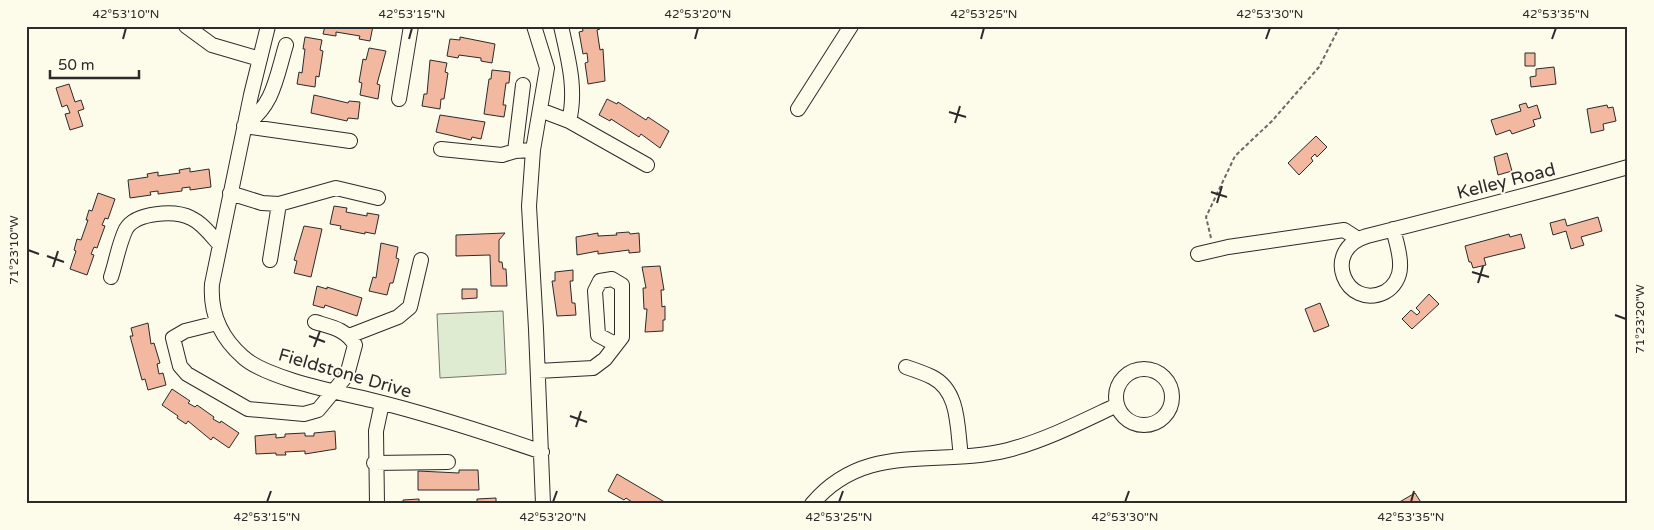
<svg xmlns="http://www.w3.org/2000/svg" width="1654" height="530" font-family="'Varela Round',sans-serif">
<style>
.green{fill:#deebd1;stroke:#74746e}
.building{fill:#f2b8a0;stroke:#2b2b2b}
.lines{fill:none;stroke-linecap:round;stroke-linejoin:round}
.minor-casing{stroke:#2b2b2b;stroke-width:16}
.path{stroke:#6a6964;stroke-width:2;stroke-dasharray:4 2.5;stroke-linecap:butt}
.minor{stroke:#fdfbea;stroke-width:14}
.ticks{fill:none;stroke:#2b2b2b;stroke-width:2}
.labels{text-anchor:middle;stroke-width:4;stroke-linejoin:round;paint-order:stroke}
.street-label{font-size:18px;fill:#2b2b2b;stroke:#fdfbea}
.neatline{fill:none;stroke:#2b2b2b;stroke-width:2}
.ticks-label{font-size:12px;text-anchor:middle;fill:#2b2b2b}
</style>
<rect width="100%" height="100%" fill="#fdfbea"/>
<!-- green -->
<path class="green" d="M503 311 506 374 440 378 437 314Z"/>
<!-- building -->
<path class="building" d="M325 26H373L370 41 359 39 360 36 336 32V36L323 34Z
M582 26H600V29L597 30 600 50 603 49 605 81 588 84 585 63 588 62 587 53 583 54 579 32 583 31Z
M305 37 322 40 320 50 323 51 319 77 316 76 315 87 297 84 299 72 302 73 305 49H303Z
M460 37 495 44 492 63 481 61V58L459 55 458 58 447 56 450 39 460 40Z
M369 48 386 51 377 84 380 85 378 99 360 95 362 83 359 82 363 59 366 60Z
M1525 53H1535V66H1525Z
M430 60 447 63 445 72 448 73 444 99H441L440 109 422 106 424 94H427Z
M1554 67 1556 84 1531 87 1530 77 1536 76V69Z
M492 70 510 72 509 83H506L503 105H506L504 117 484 114 489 79H491Z
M69 84 75 102 81 100 84 109 78 111 83 126 70 130 65 114 70 113 67 105 62 107 56 88Z
M314 95 348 103 349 101 360 102 358 119 348 118 347 121 311 113Z
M607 99 617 104 618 102 646 120 648 117 669 131 660 148 641 134 639 137 611 119 610 121 599 115Z
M1526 103 1528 108 1537 105 1541 118 1533 120 1535 126 1512 134 1510 130 1496 135 1491 120 1521 111 1519 105Z
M1607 105 1608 108 1613 107 1616 121 1603 124 1604 130 1591 133 1587 109Z
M440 115 485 122 481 139 472 137 471 140 436 132Z
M1316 136 1327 147 1317 157 1315 154 1311 158 1313 161 1299 175 1288 163Z
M1507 153 1512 171 1498 175 1494 157Z
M190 168V172L209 169 211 187 190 190V187L182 188V191L158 194V191L150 192 151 195 130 198 128 180 148 177 147 174 158 172V176L180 173 179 170Z
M98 193 115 199 108 219 105 218 102 225 105 226 97 248 94 247 91 254 94 255 87 275 70 269 76 251 74 250 77 239 81 240 88 220H86L89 210 92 211Z
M334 206 347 208 346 212 367 216V213L379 215 375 234 365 232V234L340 229 341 226 330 224Z
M1598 217 1602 231 1581 237 1584 245 1571 249 1566 231 1553 235 1550 223 1565 219 1567 226Z
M304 226 322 229 311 277 294 273 297 261 294 260Z
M629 232 630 234 639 233 640 252 629 253V250L598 254V251L577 255 576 237 598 233V236L617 235 616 233Z
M505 233 499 240V262H502L503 269H506L507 286H491L490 255 456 256V235Z
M1509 234 1510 237 1521 234 1525 248 1484 258 1486 265 1473 268 1471 262H1469L1465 246Z
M381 243 398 247 396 258 399 259 393 283H390L387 295 369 291 373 277 376 278Z
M660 266 664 290H661L662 307 665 306V320H663V331L645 332 647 309H644L643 288H646L642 267Z
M573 270V281H570L572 303H575L576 315 557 316 552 281H555V272Z
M317 286 327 289V287L362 298 357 316 325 305 324 308 313 305Z
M462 289H477V298L462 299Z
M1429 294 1439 304 1412 329 1402 319 1411 310 1417 315 1420 312 1416 308Z
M1320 303 1329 326 1314 332 1305 309Z
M148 323 151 344 154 343 160 363 157 364 159 374 163 373 166 385 148 390 145 379 142 380 130 336H133L131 328Z
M172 389 190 401 188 403 195 407 197 405 214 417 213 419 220 423 221 421 239 433 229 448 213 437 211 440 188 421 186 424 177 418 178 416 162 405Z
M335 431 336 449 305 454V451L285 452 286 455H276V453L256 454 255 436 276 434V438L285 437V434L305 433V436H314V433Z
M459 470H478L479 490H418V471L459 473Z
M617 474 668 504H635L626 498 624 500 608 491Z
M1415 493 1422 504H1396Z
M496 498V504H477V499Z
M419 499V504H403V500Z"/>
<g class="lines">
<defs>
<path id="minor" d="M186 26 212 45 260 59
M268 26 251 95 212 284C210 313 220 337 243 357 267 379 342 393 375 401 431 415 487 433 542 452
M534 26 547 68 533 150 529 206 536 329 543 504
M561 26C568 58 577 89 569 121
M399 99 411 26
M798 109 851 26
M540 110 569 121 647 165
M244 126 350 141
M244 126C274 105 276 78 286 45
M441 149 502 155 515 151 533 150
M515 151 523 85
M230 193 262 203 279 204 336 188 378 198
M1393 229C1396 241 1401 255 1400 267 1400 277 1394 287 1385 292 1346 311 1320 250 1367 236 1454 214 1541 192 1628 167
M1198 254 1228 247 1344 230 1358 239
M270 260 279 204
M111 277C116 262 119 243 126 229 136 212 175 210 191 218 202 223 211 235 219 244
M217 323 185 331 173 338 180 366 187 374 248 409 304 414 318 410 347 375 355 345C346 329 331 327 315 322
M349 336 398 317 410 307 421 260
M906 367C915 370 924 373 932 377 960 391 957 429 961 456
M1116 397a28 28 0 1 1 56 0a28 28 0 1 1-56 0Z
M538 371 593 368 605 359 622 337V285L612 279 600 281 595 291 598 335 615 344
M374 463 448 462
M377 504 376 431 382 403
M812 504C866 440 936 468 1008 450 1046 440 1081 422 1117 405"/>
</defs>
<!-- minor casing -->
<use href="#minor" class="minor-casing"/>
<!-- path -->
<path class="path" d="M1211 238 1206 217 1235 156 1272 121 1319 67 1340 26"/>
<!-- minor -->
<use href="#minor" class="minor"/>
</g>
<!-- ticks -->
<path class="ticks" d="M123 39 126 28M409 39 412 28M695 39 698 28M981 39 984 28M1266 39 1270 28M1552 39 1556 28M949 112 966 117M955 123 960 106M1211 192 1227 197M1217 203 1222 186M28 250 39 254M47 256 64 262M53 267 58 251M1472 272 1489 277M1478 283 1483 266M1615 315 1626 319M309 336 325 342M314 347 320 331M570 416 587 422M576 427 581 411M267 502 271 491M553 502 557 491M839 502 843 491M1125 502 1129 491M1411 502 1414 491"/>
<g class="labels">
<!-- street labels -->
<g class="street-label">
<text transform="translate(1506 181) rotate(-14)" y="6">Kelley Road</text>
<text transform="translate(345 373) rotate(16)" y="6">Fieldstone Drive</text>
</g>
</g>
<!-- border -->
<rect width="1654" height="530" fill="none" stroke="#fdfbea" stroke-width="55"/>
<!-- scale -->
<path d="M50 70v8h89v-8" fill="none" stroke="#2b2b2b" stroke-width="2.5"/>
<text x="58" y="70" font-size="15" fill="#2b2b2b" stroke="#fdfbea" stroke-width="4" paint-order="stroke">50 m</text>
<rect x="28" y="28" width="1598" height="474" class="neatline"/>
<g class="ticks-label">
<text x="126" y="18">42°53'10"N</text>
<text x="412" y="18">42°53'15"N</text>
<text x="698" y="18">42°53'20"N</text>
<text x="984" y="18">42°53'25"N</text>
<text x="1270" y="18">42°53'30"N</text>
<text x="1556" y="18">42°53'35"N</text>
<text transform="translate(14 250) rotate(-90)" y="4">71°23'10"W</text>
<text transform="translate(1640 319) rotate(-90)" y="4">71°23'20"W</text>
<text x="267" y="521">42°53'15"N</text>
<text x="553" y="521">42°53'20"N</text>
<text x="839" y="521">42°53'25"N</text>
<text x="1125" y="521">42°53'30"N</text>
<text x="1411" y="521">42°53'35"N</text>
</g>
</svg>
